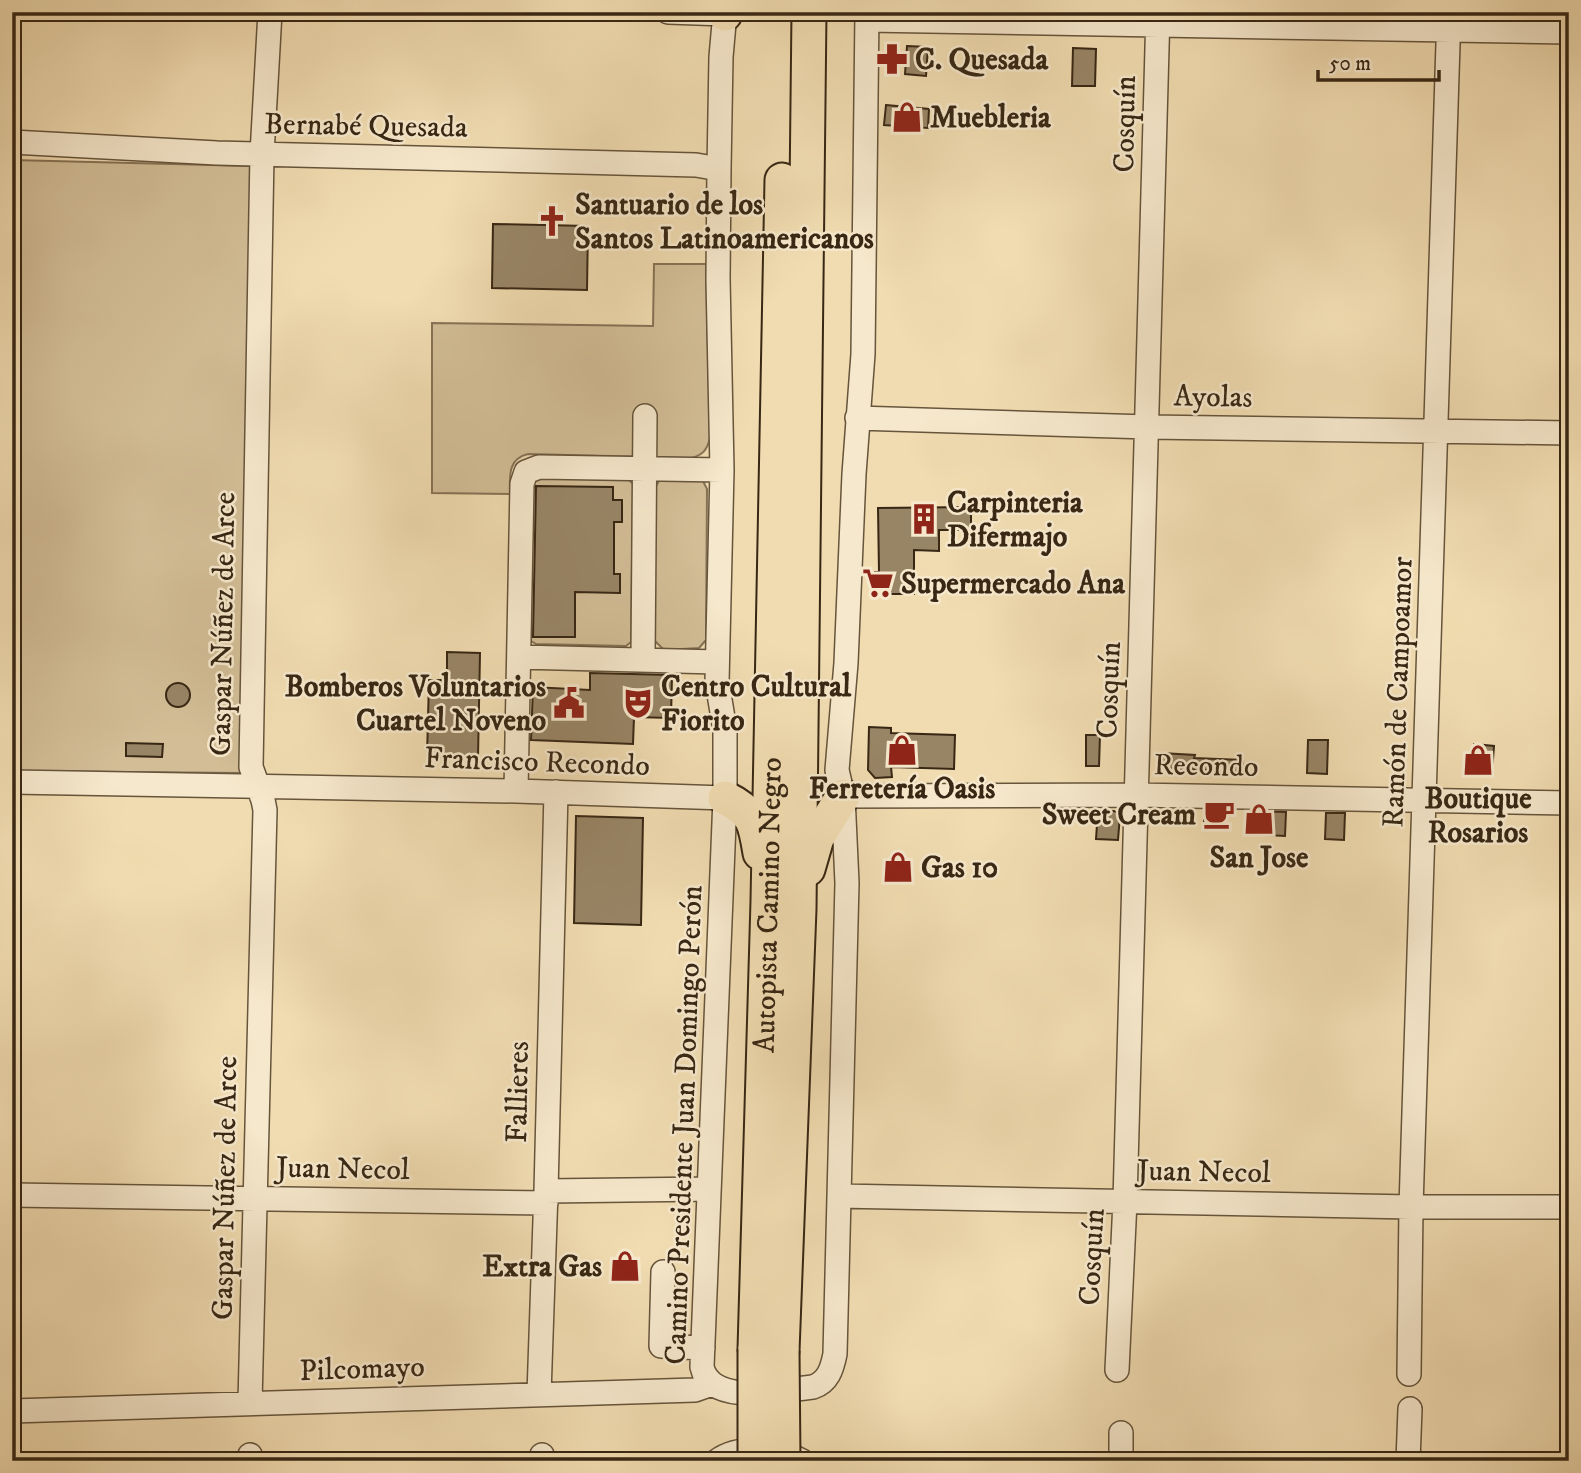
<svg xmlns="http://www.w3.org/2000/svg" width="1581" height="1473" font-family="'IM FELL DW Pica',serif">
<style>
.green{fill:#d2bd96;stroke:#857255;stroke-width:2}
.building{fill:#988566;stroke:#382714;stroke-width:2}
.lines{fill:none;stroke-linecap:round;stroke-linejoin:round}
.minor-casing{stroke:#66543b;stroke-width:26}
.highway-casing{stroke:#382714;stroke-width:37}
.minor{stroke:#f6e8cc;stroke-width:23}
.highway{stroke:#f1dcb1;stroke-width:33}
.highway-bridge-casing{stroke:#382714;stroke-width:37;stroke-linecap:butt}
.highway-bridge{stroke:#f1dcb1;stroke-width:33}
.labels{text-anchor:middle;stroke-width:5;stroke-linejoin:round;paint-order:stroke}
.poi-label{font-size:30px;font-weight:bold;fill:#382714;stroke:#f6e8cc;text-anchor:start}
.street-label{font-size:30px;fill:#382714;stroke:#f6e8cc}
</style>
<rect width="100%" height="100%" fill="#f1dcb1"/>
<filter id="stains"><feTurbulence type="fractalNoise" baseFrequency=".00286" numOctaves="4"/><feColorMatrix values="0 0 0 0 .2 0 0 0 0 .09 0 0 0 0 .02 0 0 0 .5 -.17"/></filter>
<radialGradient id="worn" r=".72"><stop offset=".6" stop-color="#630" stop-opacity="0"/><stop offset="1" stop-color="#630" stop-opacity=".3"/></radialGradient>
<!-- green -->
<path class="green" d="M12 160 251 166 242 773 12 771Z
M654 264H706L710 438C707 450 703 455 691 458L528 454C507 459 510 477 510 494L432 493V323L653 326Z
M536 474 626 477 633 484 631 642 626 646 536 644 528 639 530 480Z
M661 477 702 479 707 489 706 640 699 648 664 650 654 640 655 488Z"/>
<!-- building -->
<path class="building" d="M907 46 928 47 926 76 905 74Z
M1073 48 1096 49 1095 86H1072Z
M886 105 929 109 928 128 884 125Z
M493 224 588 226 587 290 492 288Z
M536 486 613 487V500H622V522H614V574H620V593L575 592V637H533Z
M971 507V530H939V551L914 550V594H875V572H879L878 508Z
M447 652 480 653 478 758 427 757 429 680H447Z
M590 673 672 675 671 718 634 717 633 744 531 740 533 687 590 690Z
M166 695a12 12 0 1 1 24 0a12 12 0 1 1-24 0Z
M869 727 891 728V733L955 735 954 769 891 767 892 777 875 778 868 770Z
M1086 735H1100L1099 766H1086Z
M1308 740H1328L1327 774 1307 773Z
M126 743 163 744 162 757 126 756Z
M1474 744 1494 746 1492 773 1472 771Z
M1161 753 1195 755 1194 758 1243 760V772L1165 768 1160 762Z
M1098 810 1114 811 1120 815 1118 840 1096 839Z
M1204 810 1223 811 1224 830H1204Z
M1254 811 1286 812 1285 836 1264 835V827H1254Z
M1326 813H1345L1344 840 1325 839Z
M576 816 643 818 641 925 574 923Z"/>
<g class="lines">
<defs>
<path id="minor" d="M668 12 725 14
M725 12 721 57 719 169 718 279 722 470 717 682 725 730V798L702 1367C711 1407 783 1390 813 1387 828 1382 832 1369 835 1354L847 883 843 796 837 770 846 663 854 474 863 354 867 12
M867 20 1569 32
M12 142 217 153 696 165 719 169
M857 418 1148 427 1569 433
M520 657 717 662
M643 659 645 416
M12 782 516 791 725 798
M516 791 522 484 526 472 539 467 722 470
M843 796 1136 795 1569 803
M546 1191 708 1189
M12 1195 546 1203
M839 1196 1411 1207H1569
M663 1272 661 1346 703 1348
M1117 1370 1125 1201 1158 12
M1409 1374 1411 1207 1449 12
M539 1394 546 1191 556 792
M250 1402 265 810 263 800 251 767 262 154 270 12
M12 1411 695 1390 712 1384
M250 1461V1455
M542 1461V1455
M717 1461C739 1445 780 1448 802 1461
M1121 1461V1433
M1408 1461 1410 1409"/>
<g id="highway">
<path d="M725 14V12"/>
<path d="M725 798C754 812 755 823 760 853"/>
<path d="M808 869 817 838 843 796"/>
<path id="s1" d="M755 1349 768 901 782 180"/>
<path d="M782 1351 799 909 809 12"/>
</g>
</defs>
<!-- minor casing -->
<use href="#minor" class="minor-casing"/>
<!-- highway casing -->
<use href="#highway" class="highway-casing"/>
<!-- minor -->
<use href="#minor" class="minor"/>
<!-- highway -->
<use href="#highway" class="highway"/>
<defs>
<path id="highway-bridge" d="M755 1349V1461
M782 1351 783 1461"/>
</defs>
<!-- highway-bridge casing -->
<use href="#highway-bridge" class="highway-bridge-casing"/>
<!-- highway-bridge -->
<use href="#highway-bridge" class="highway-bridge"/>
</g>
<!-- icons -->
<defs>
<symbol id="pharmacy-bare" viewBox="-9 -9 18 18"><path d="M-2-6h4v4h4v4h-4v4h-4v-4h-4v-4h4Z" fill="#8f2418" stroke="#f6e8cc" stroke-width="2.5" paint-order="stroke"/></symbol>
<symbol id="shop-bare" viewBox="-9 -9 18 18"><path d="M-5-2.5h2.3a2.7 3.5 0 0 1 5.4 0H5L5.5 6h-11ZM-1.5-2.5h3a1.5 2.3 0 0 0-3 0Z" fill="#8f2418" stroke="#f6e8cc" stroke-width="2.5" paint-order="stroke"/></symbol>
<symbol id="church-bare" viewBox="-9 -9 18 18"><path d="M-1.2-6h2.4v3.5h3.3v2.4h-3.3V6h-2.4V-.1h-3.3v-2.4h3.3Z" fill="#8f2418" stroke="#f6e8cc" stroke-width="2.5" paint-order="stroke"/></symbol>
<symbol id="building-bare" viewBox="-9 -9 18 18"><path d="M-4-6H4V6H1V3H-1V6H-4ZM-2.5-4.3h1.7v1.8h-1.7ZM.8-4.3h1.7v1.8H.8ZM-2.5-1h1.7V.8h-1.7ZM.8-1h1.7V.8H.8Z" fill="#8f2418" stroke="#f6e8cc" stroke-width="2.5" paint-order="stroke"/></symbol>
<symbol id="supermarket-bare" viewBox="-9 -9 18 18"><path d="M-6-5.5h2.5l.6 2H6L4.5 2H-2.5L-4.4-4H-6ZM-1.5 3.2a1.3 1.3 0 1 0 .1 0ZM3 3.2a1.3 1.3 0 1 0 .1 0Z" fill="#8f2418" stroke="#f6e8cc" stroke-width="2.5" paint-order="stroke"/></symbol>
<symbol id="civic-bare" viewBox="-9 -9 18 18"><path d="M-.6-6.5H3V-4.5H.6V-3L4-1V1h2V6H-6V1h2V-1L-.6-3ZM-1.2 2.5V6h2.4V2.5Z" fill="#8f2418" stroke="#f6e8cc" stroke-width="2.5" paint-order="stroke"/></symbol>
<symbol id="theatre-bare" viewBox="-9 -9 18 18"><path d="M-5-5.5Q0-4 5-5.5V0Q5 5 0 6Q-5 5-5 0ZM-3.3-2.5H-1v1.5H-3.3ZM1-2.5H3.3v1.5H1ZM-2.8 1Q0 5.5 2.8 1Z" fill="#8f2418" stroke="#f6e8cc" stroke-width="2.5" paint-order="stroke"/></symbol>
<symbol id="cafe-bare" viewBox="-9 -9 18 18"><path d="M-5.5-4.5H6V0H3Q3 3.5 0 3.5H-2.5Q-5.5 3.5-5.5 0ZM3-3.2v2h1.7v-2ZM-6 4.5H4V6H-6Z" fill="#8f2418" stroke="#f6e8cc" stroke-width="2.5" paint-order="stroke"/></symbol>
</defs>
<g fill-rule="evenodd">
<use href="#pharmacy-bare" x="870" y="37" width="44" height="44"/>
<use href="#shop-bare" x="885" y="95" width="44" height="44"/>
<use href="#church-bare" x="530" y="199" width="44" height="44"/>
<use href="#building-bare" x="902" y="497" width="44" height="44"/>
<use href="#supermarket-bare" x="856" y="561" width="44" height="44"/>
<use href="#civic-bare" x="547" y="681" width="44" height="44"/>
<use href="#theatre-bare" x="616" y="681" width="44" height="44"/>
<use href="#shop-bare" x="880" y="728" width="44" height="44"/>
<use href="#shop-bare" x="1456" y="738" width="44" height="44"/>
<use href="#cafe-bare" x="1197" y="792" width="44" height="44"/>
<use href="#shop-bare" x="1237" y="797" width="44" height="44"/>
<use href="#shop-bare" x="876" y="845" width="44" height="44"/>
<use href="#shop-bare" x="603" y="1244" width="44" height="44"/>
</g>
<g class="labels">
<!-- poi labels -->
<g class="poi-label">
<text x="915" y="69">C. Quesada</text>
<text x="930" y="127">Muebleria</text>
<text x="575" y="214">Santuario de los<tspan x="575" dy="34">Santos Latinoamericanos</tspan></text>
<text x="947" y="512">Carpinteria<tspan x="947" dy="34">Difermajo</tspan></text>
<text x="901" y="593">Supermercado Ana</text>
<text x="546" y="696" text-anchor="end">Bomberos Voluntarios<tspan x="546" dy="34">Cuartel Noveno</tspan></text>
<text x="661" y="696">Centro Cultural<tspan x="661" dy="34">Fiorito</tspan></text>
<text x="902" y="798" text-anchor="middle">Ferretería Oasis</text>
<text x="1478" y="808" text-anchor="middle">Boutique<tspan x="1478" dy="34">Rosarios</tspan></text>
<text x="1196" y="824" text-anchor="end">Sweet Cream</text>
<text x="1259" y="867" text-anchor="middle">San Jose</text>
<text x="921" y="877">Gas 10</text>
<text x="602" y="1276" text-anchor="end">Extra Gas</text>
</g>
<!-- street labels -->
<g class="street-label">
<text transform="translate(1124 124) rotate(-89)" y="10">Cosquín</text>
<text transform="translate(366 125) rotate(1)" y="10">Bernabé Quesada</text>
<text transform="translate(1213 396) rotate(1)" y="10">Ayolas</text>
<text transform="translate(222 624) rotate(-89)" y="10">Gaspar Núñez de Arce</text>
<text transform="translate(1108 690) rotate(-88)" y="10">Cosquín</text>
<text transform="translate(1397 692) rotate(-88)" y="10">Ramón de Campoamor</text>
<text transform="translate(537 761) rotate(2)" y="10">Francisco Recondo</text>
<text transform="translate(1206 765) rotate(1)" y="10">Recondo</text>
<text dy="10" stroke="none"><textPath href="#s1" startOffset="444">Autopista Camino Negro</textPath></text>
<text transform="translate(517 1092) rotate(-89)" y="10">Fallieres</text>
<text transform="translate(683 1125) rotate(-88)" y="10">Camino Presidente Juan Domingo Perón</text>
<text transform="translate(343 1168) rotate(1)" y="10">Juan Necol</text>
<text transform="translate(1204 1171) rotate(1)" y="10">Juan Necol</text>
<text transform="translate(224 1188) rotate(-89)" y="10">Gaspar Núñez de Arce</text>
<text transform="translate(1091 1257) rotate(-87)" y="10">Cosquín</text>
<text transform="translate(362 1368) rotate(-2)" y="10">Pilcomayo</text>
</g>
</g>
<!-- margin -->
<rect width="1581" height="1473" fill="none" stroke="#f1dcb1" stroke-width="42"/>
<rect x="14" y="14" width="1553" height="1445" fill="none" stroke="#382714" stroke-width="3.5"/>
<rect x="21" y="21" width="1539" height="1431" fill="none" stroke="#382714" stroke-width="2"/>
<!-- scale -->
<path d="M1318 70v10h121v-10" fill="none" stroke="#382714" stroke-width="3.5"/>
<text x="1329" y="70" font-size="21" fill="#382714" stroke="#f6e8cc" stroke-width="5" paint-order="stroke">50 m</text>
<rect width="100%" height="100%" filter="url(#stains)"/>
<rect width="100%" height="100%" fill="url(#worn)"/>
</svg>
